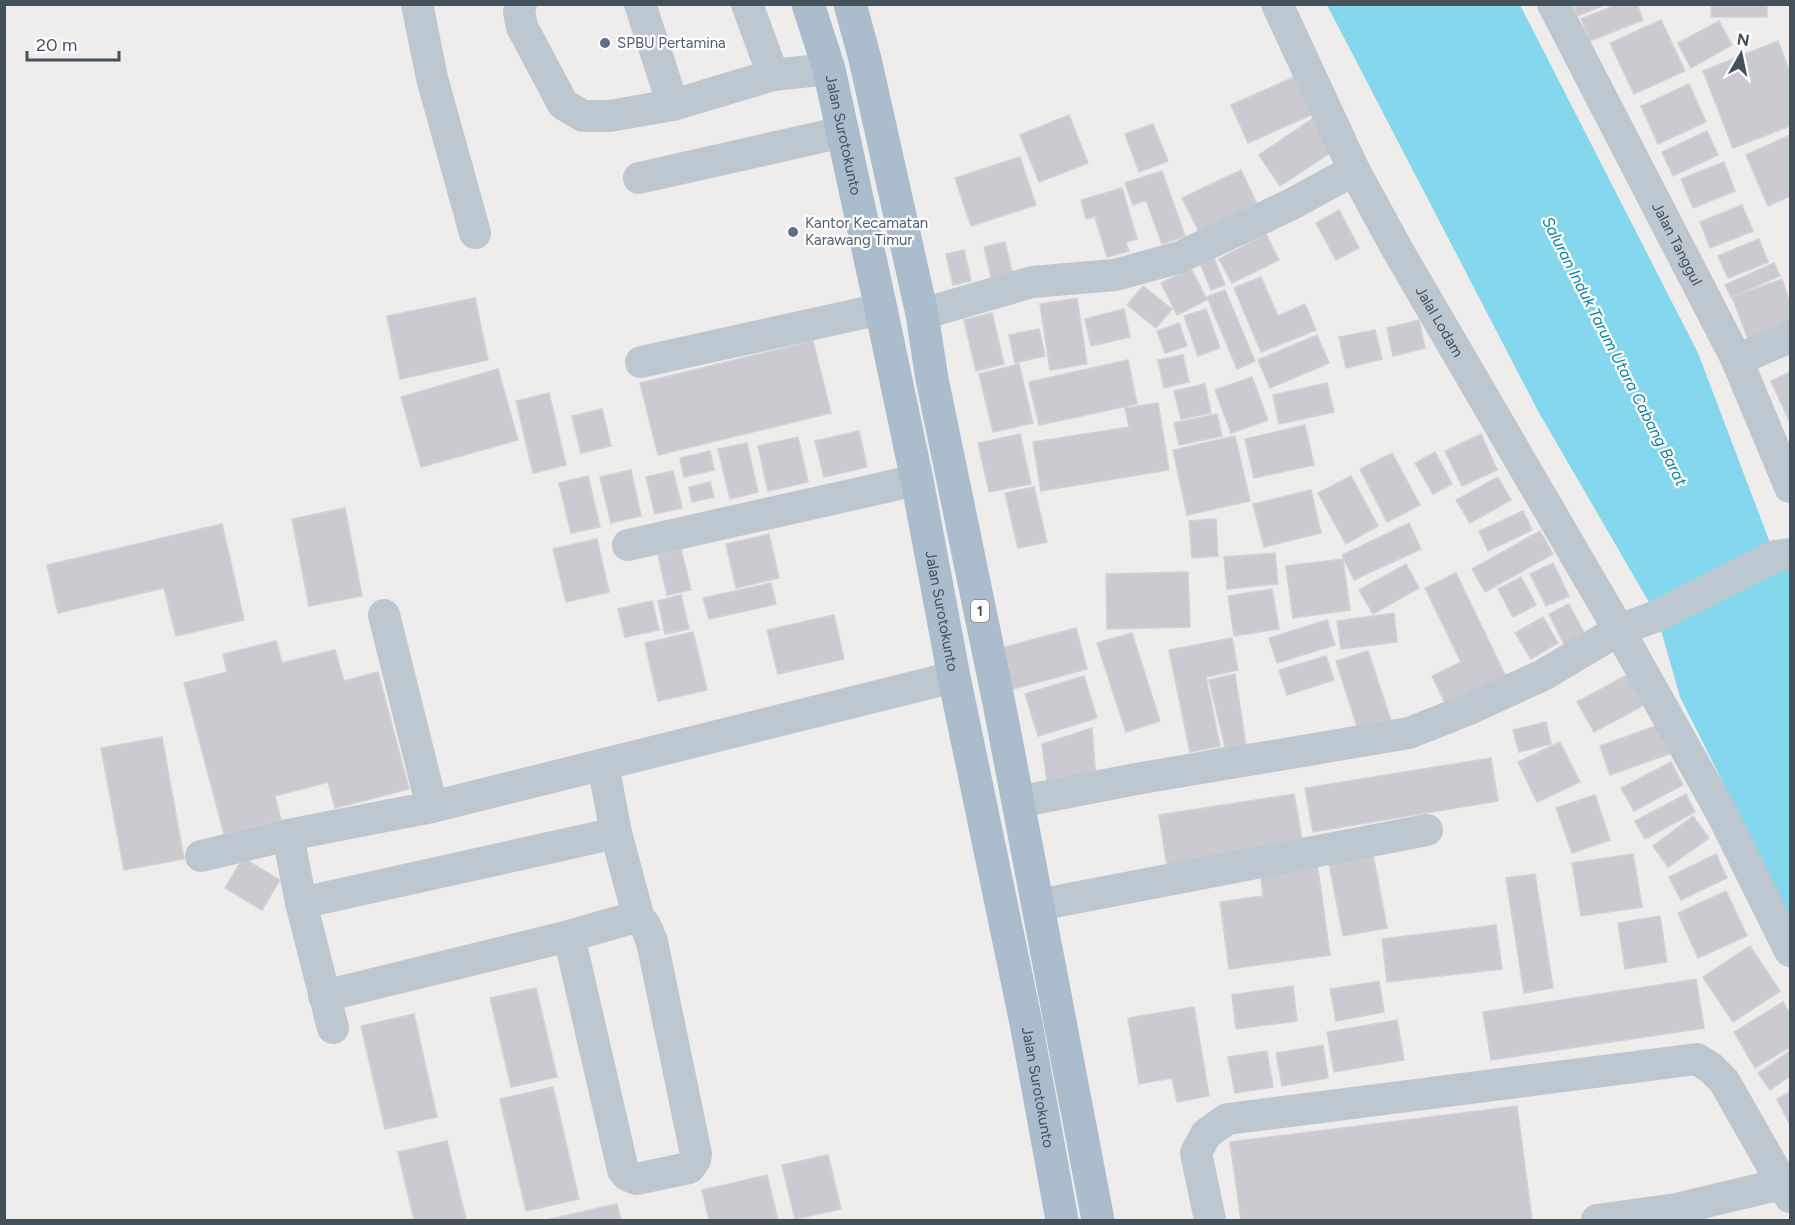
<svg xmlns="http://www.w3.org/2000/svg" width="1795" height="1225" font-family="Figtree,sans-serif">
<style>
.water{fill:#85d7ed}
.building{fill:#c9cbd1;stroke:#d0d2d8;stroke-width:1.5}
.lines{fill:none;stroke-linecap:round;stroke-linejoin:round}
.minor{stroke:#bcc7cf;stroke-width:32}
.major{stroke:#abbccc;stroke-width:33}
.service-dot{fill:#5c6f8a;stroke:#fff;stroke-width:2}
.labels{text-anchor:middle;stroke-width:4.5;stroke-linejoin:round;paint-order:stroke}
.shield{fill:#fff;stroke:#7c848c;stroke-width:1.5}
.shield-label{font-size:14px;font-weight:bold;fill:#44505a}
.service-label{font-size:15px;fill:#4e5e75;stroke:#fff;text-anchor:start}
.street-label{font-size:15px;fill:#44505a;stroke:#fff}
.water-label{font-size:16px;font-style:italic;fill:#0a80a0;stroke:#fff}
</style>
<rect width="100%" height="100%" fill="#efecec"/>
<!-- water -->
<path class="water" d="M1327 5H1520L1698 353 1775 556 1790 570V916L1680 697 1657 616 1538 411Z"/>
<!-- building -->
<path class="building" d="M1573 4H1607L1577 16Z
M1618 4H1637L1643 20 1590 41 1581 19Z
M1711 4H1767V17H1711Z
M1661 20 1685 71 1634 94 1610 43Z
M1719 21 1732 45 1691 68 1678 43Z
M1778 41 1790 73V126L1733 148 1703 71Z
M1294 77 1311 115 1248 143 1231 105Z
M1689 84 1706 122 1658 144 1641 106Z
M1069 115 1088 163 1039 182 1020 135Z
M1312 119 1333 151 1280 186 1259 155Z
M1153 124 1168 161 1139 172 1125 134Z
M1707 131 1718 155 1673 176 1662 152Z
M1790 135V196L1768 206 1746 155Z
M1020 157 1036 205 971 226 955 178Z
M1724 162 1735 191 1693 208 1681 179Z
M1241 170 1257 204 1199 232 1182 198Z
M1162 171 1185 236 1162 244 1146 200 1133 205 1125 183Z
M1122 188 1137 239 1126 242 1129 251 1107 257 1095 217 1086 219 1081 200Z
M1742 205 1753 231 1710 248 1700 222Z
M1339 210 1359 248 1336 260 1316 223Z
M1266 234 1279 260 1232 283 1219 259Z
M1759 239 1768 262 1728 278 1718 256Z
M1005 242 1013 276 992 281 984 247Z
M964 250 971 281 953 285 946 254Z
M1214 258 1225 285 1211 290 1200 263Z
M1774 263 1780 276 1731 297 1725 285Z
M1191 268 1207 300 1177 315 1161 283Z
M1261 277 1278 316 1305 304 1316 330 1261 352 1234 288Z
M1782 279 1790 303V332L1751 347 1732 297Z
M1143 286 1172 309 1156 328 1127 305Z
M1225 290 1255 361 1237 369 1207 297Z
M475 298 488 360 400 379 387 316Z
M1077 298 1087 364 1050 370 1040 304Z
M1124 309 1130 337 1091 346 1085 319Z
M1206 309 1220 348 1198 356 1184 316Z
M992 313 1004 364 976 371 964 320Z
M1419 320 1425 348 1393 356 1387 328Z
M1179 323 1187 346 1165 353 1157 331Z
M1039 329 1045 356 1015 363 1009 335Z
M1375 330 1382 359 1346 368 1339 337Z
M1317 335 1329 363 1270 388 1258 360Z
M813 341 831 413 658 455 640 383Z
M1183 355 1189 382 1164 388 1158 360Z
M1128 360 1137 404 1039 425 1029 382Z
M1019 364 1033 423 993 432 979 374Z
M498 369 518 440 421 467 401 397Z
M1790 372V423L1771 381Z
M1252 377 1268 420 1231 433 1215 390Z
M1327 383 1334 412 1279 424 1273 395Z
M1205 384 1211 413 1181 419 1174 391Z
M549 393 566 465 533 473 516 401Z
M1158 403 1169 470 1041 491 1033 442 1129 427 1125 408Z
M602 409 611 446 581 453 572 416Z
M1217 414 1222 436 1179 445 1174 423Z
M1305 425 1314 465 1254 478 1245 439Z
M859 431 867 467 824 477 815 441Z
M1020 434 1031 484 989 492 978 443Z
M1481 434 1497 470 1462 486 1445 451Z
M1235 436 1250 501 1187 515 1173 450Z
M798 437 808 482 768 491 758 446Z
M747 443 758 492 730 499 718 449Z
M710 451 714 470 684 477 680 458Z
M1435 452 1452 484 1433 494 1415 463Z
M1392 453 1420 505 1387 522 1360 469Z
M631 470 641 516 611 523 600 477Z
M673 471 682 508 655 514 646 477Z
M588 476 600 527 571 533 559 483Z
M1351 476 1378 526 1346 544 1318 493Z
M1498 477 1511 500 1470 523 1456 500Z
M710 482 714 497 692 502 689 487Z
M1034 487 1047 542 1018 548 1005 493Z
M1311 490 1321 533 1264 547 1253 504Z
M345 508 362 596 309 606 292 519Z
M1523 511 1532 530 1488 551 1479 531Z
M1216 519 1218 556 1192 558 1189 521Z
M1409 523 1421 549 1354 580 1342 555Z
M222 524 244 620 176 636 164 588 58 613 47 565Z
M1540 531 1553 554 1485 592 1472 569Z
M769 534 779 578 736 588 726 544Z
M597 539 609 592 566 602 553 549Z
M681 549 691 590 667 595 658 555Z
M1275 553 1278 584 1227 589 1224 557Z
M1343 559 1350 610 1293 618 1286 566Z
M1553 563 1569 596 1546 606 1530 574Z
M1406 564 1419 588 1373 614 1359 590Z
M1188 572 1190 627 1107 629 1106 574Z
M1456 573 1507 679 1447 707 1432 676 1461 662 1425 588Z
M1521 577 1536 605 1513 617 1498 589Z
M771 583 776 604 709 619 703 598Z
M1272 589 1279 629 1234 636 1228 596Z
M681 595 689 629 665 634 658 601Z
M652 601 659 630 625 637 618 609Z
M1569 604 1585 635 1565 646 1549 614Z
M1394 613 1397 642 1341 649 1337 621Z
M834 615 844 659 778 674 767 630Z
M1543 617 1558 643 1531 659 1515 633Z
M1327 620 1335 645 1277 663 1269 638Z
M1076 628 1087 669 1013 689 1001 648Z
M693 632 707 690 658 701 645 643Z
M1132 633 1160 721 1126 732 1097 643Z
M1232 638 1238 670 1206 677 1220 746 1190 752 1169 650Z
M276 641 282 663 335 650 344 681 378 672 409 789 335 808 328 782 275 796 281 820 224 834 184 683 227 672 223 654Z
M1368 651 1392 724 1358 730 1336 661Z
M1326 656 1334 680 1287 695 1279 670Z
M1235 674 1248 759 1189 755 1225 747 1209 680Z
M1629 674 1646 704 1594 732 1577 702Z
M1084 676 1097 718 1038 736 1025 694Z
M1546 722 1551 744 1519 752 1513 730Z
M1661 724 1672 753 1610 775 1600 746Z
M1092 728 1096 779 1048 789 1042 744Z
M162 737 184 859 124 870 101 748Z
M1560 742 1580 782 1537 802 1518 762Z
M1491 758 1498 801 1313 832 1305 788Z
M1671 762 1683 785 1634 811 1621 788Z
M1294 794 1303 845 1167 867 1159 815Z
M1686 794 1695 812 1645 839 1635 821Z
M1595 795 1610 840 1572 853 1556 808Z
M1693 816 1709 838 1668 867 1653 846Z
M1371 844 1387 928 1343 936 1327 853Z
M1633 854 1642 907 1581 916 1572 863Z
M1716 854 1727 878 1681 900 1669 877Z
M243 858 280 880 262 910 225 888Z
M1317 862 1330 955 1229 969 1220 902 1263 896 1260 870Z
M1535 874 1553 988 1524 993 1506 878Z
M1726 891 1747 936 1698 958 1678 913Z
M1660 916 1667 962 1625 969 1618 923Z
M1496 925 1502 969 1387 982 1382 939Z
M1750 946 1780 991 1733 1022 1703 977Z
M1696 979 1704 1028 1491 1060 1483 1012Z
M1379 981 1384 1012 1336 1021 1330 989Z
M1293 986 1297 1021 1236 1029 1232 995Z
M536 988 557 1077 511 1087 490 998Z
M1783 1002 1790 1014V1047L1755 1068 1734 1032Z
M1194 1007 1209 1096 1177 1102 1172 1078 1139 1084 1128 1018Z
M414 1014 437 1117 385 1129 361 1026Z
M1397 1020 1404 1060 1334 1072 1327 1032Z
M1323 1045 1328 1078 1282 1086 1276 1053Z
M1267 1051 1273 1087 1235 1093 1228 1057Z
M1790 1051V1076L1770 1090 1758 1073Z
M553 1087 579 1199 526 1211 500 1099Z
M1790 1092V1122L1789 1123 1777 1099Z
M1517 1106 1532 1220H1241L1230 1142Z
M447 1141 466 1220H414L398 1152Z
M828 1155 841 1209 795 1219 782 1165Z
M767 1175 778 1220H709L702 1190Z
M617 1204 621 1220H546Z"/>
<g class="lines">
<!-- minor -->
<g class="minor">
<path d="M417 4 432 78 475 233"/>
<path d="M521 4 519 12 522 27 563 104 583 116H609L673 105 773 75 829 69"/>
<path d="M640 4 673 105"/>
<path d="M747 4 773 75"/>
<path id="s1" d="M1277 4 1354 170 1397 249 1619 630 1721 812 1790 951"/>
<path id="s2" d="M1553 4 1737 360 1790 487"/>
<path d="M639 178 843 132"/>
<path d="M922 314 1032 282 1115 275 1180 257 1292 204 1354 170"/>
<path d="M1737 360 1790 337"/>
<path d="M641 362 881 309"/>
<path d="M628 545 917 480"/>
<path d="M384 615 432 807"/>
<path d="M1018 802 1136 779 1409 733 1467 710 1543 675 1619 630 1657 616 1775 556 1790 554"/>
<path d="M616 833 639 919"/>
<path d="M201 856 288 835"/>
<path d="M301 903 616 833 603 764"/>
<path d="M1038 905 1427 830"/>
<path d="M324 996 569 936 632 918C646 919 647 930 652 942L696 1154 695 1160 689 1168 636 1179 627 1175 623 1170 569 936"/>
<path d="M333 1028 301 903 288 835 432 807 954 677"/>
<path d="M1210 1220 1196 1153 1206 1134 1227 1119 1697 1059 1711 1068 1724 1081 1790 1197"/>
<path d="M1597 1220 1676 1209 1781 1184"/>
</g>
<!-- major -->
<g class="major">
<path id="s3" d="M808 4 829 69 881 309 917 480 954 677 1026 1023 1062 1220"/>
<path d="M850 4 865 59 922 314 932 379 999 703 1098 1220"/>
</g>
</g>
<!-- markers -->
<g class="service-dot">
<circle cx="605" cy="43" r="6"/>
<circle cx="793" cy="232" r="6"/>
</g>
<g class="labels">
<!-- shield labels -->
<rect class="shield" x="971" y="600" width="18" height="22" rx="4.5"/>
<g class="shield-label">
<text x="980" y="616">1</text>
</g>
<!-- service labels -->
<g class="service-label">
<text x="617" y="48">SPBU Pertamina</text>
<text x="805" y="228">Kantor Kecamatan<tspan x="805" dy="17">Karawang Timur</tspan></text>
</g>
<!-- street labels -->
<g class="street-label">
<text dy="5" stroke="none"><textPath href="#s3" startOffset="136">Jalan Surotokunto</textPath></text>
<text dy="5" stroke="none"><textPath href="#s2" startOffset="270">Jalan Tanggul</textPath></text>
<text dy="5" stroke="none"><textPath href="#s1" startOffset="357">Jalal Lodam</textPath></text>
<text dy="5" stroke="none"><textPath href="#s3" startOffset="622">Jalan Surotokunto</textPath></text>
<text dy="5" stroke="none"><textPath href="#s3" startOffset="1108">Jalan Surotokunto</textPath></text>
</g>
<!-- water labels -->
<g class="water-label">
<text transform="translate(1615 351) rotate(63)" y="6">Saluran Induk Tarum Utara Cabang Barat</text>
</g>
</g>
<!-- border -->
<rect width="1795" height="1225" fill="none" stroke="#44505a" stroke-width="12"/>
<!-- north arrow -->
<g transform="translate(1741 54) rotate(9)" stroke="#ffffff" stroke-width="4.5" paint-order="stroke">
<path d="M0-4.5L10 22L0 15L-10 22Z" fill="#44505a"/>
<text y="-9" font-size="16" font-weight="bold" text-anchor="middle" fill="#44505a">N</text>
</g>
<!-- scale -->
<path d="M27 51v9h92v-9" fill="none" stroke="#44505a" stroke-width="3"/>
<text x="36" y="51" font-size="18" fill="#44505a" stroke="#ffffff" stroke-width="4.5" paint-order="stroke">20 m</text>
</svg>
